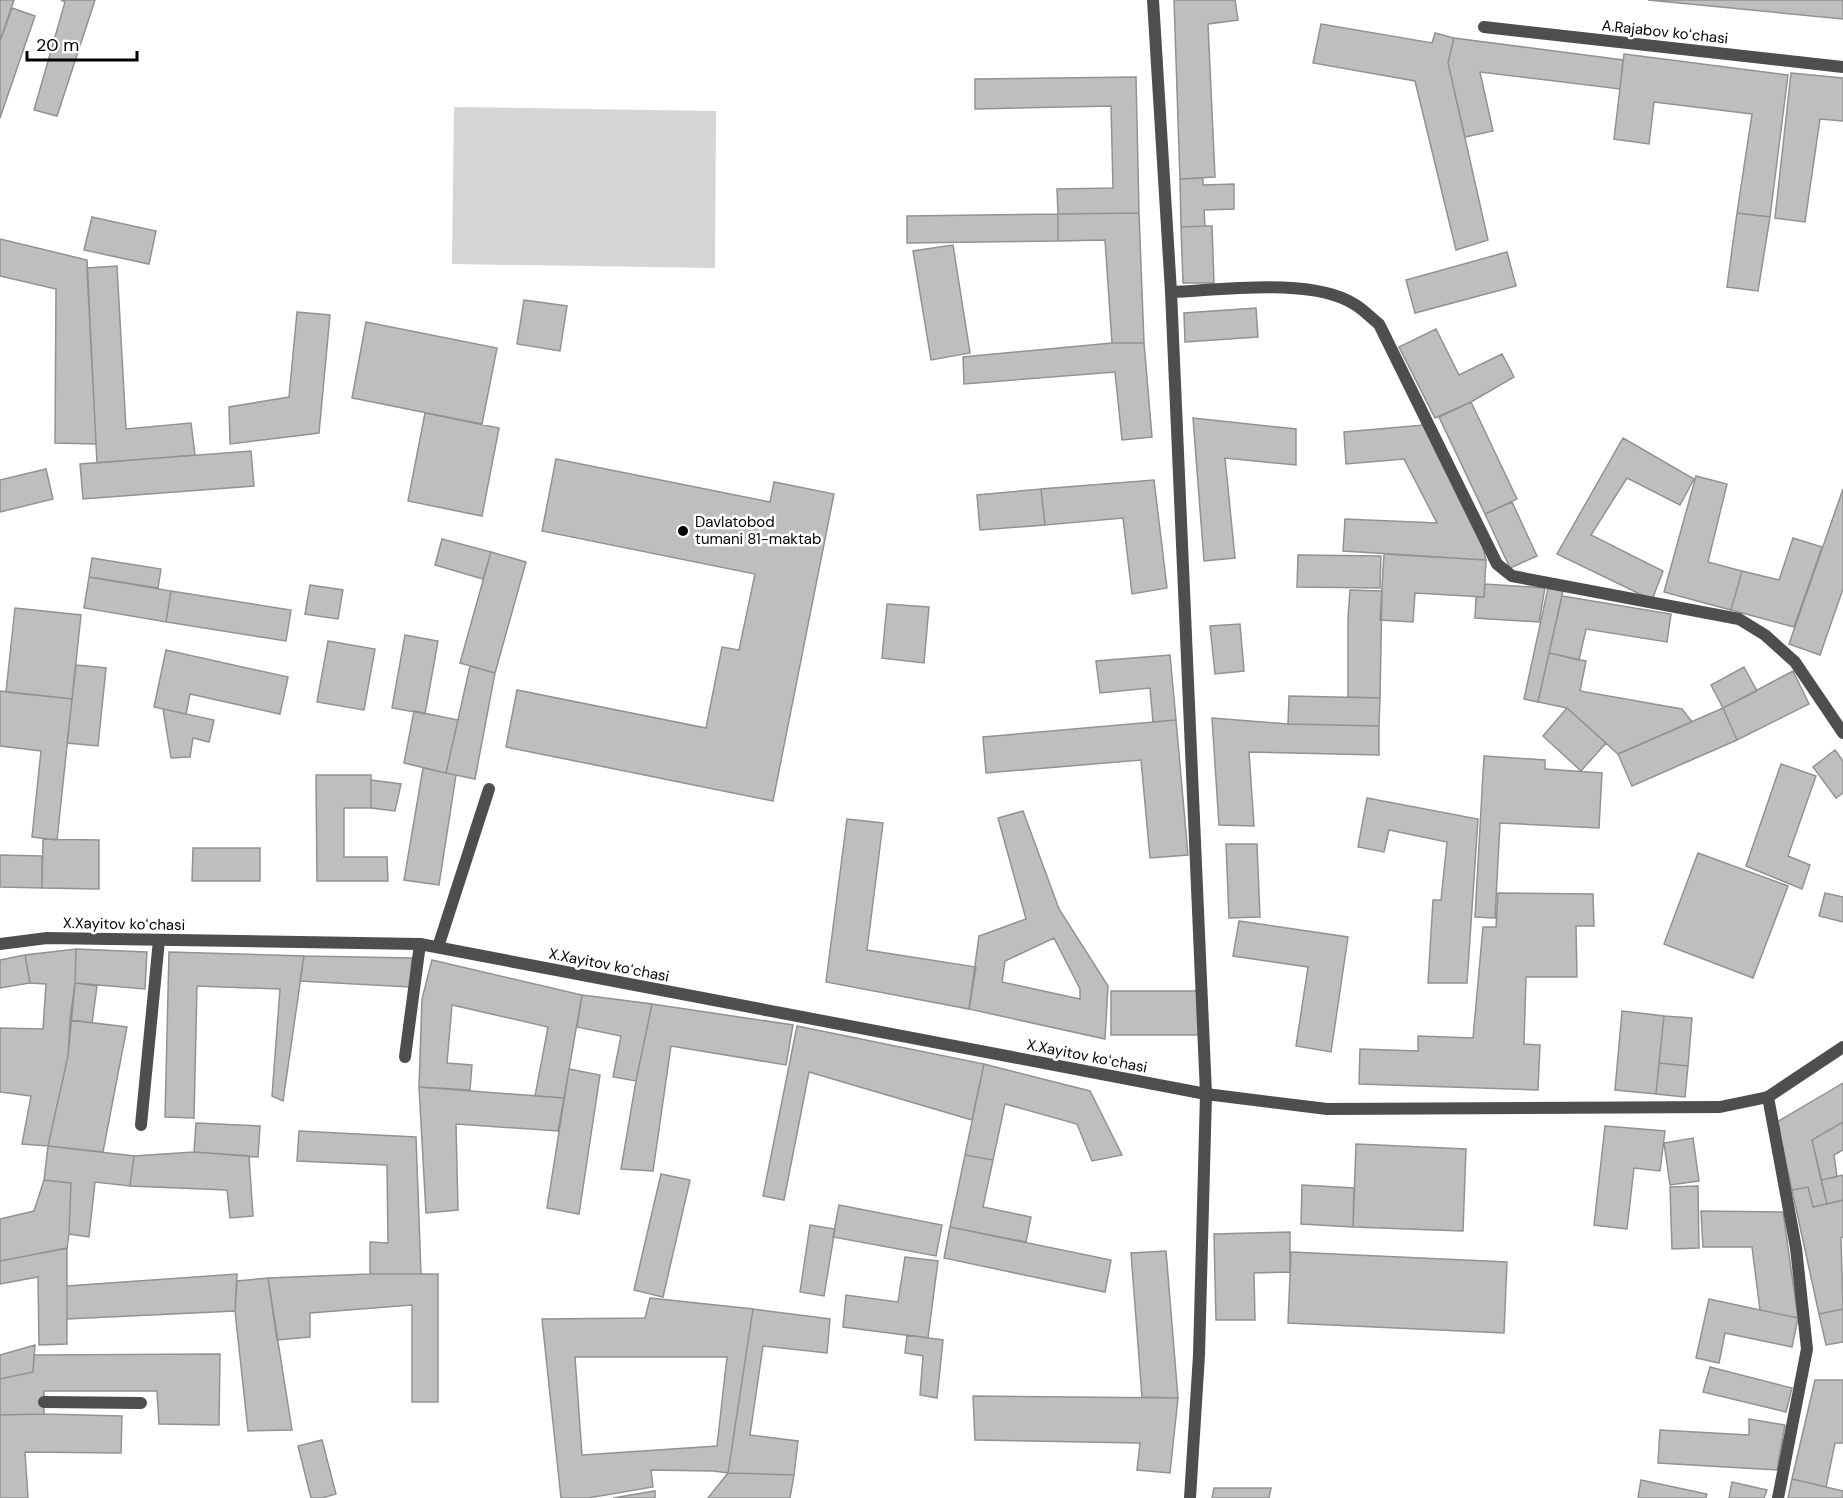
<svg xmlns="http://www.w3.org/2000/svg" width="1843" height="1498" font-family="'DM Sans',sans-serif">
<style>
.green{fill:#d5d5d5}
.building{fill:#bebebe;stroke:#929292;stroke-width:1.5;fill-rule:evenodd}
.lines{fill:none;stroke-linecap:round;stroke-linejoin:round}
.service{stroke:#4e4e4e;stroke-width:12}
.minor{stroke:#4e4e4e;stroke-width:12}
.tertiary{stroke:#4e4e4e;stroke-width:12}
.poi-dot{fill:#000;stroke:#fff;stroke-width:2}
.labels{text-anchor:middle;stroke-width:5;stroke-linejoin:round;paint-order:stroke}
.street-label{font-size:15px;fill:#000;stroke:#fff}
.poi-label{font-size:15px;fill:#000;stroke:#fff;text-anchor:start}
</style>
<rect width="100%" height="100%" fill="#fff"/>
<!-- green -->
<path class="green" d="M454 107 716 111 715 268 452 264Z"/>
<!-- building -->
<path class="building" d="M0 0H14L0 41Z
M61 0H95L57 116 34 110 65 2Z
M1174 0H1235L1238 20 1208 24 1215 177 1180 179Z
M1648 0H1843V19Z
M12 8 35 16 0 118V41Z
M1321 24 1432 43 1435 33 1454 38 1448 63 1488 240 1456 250 1415 81 1313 63Z
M1454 38 1623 60 1620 89 1480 72 1493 131 1465 137 1448 63Z
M1624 54 1788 75 1770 217 1737 213 1752 114 1654 102 1649 144 1614 139Z
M1791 73 1843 78V121L1820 119 1805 222 1775 218Z
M1136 77 1139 213 1058 214 1057 189 1113 188 1111 106 975 109V79Z
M1203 178V185L1234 184V209L1204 210 1205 226 1181 227 1180 179Z
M1139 213 1144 343H1112L1105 240 1058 241V214Z
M1737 213 1770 217 1758 291 1727 287Z
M1058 214V241L907 243V216Z
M92 217 156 231 149 264 84 250Z
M1205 226H1212L1214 283H1183L1181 227Z
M0 239 87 260 96 444 55 443 56 289 0 276Z
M953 245 970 353 931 360 913 251Z
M1507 252 1516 286 1415 313 1406 280Z
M117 266 126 429 191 423 195 455 97 463 87 268Z
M524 300 567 306 560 351 517 344Z
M1256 308 1258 337 1185 342 1184 313Z
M297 312 330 315 319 433 230 444 229 407 289 397Z
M366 322 497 348 482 424 352 398Z
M1436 329 1459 375 1502 354 1514 377 1471 402 1435 418 1399 347Z
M1112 343H1144L1152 437 1122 440 1115 372 964 384 963 357Z
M1471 402 1517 499 1485 514 1439 417Z
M425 413 499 428 482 516 408 501Z
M1193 418 1296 429V465L1225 458 1235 558 1204 561Z
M1424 425 1479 532 1486 560 1343 551 1345 519 1437 523 1404 459 1346 464 1344 432Z
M1623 438 1694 479 1680 505 1627 478 1591 535 1663 571 1652 600 1557 554Z
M251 451 254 486 83 499 80 464Z
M556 459 770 502 774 482 834 494 773 801 506 747 517 690 706 728 722 647 739 650 755 574 542 531Z
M46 469 53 499 0 512V480Z
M1696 476 1727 484 1708 562 1742 571 1731 610 1664 592Z
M1154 480 1167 588 1132 594 1123 518 1045 525 1041 489Z
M1041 489 1045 525 980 530 977 495Z
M1843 489V589L1820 655 1789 644Z
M1512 502 1537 556 1510 568 1485 514Z
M1793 538 1822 547 1794 627 1731 610 1742 571 1779 580Z
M442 539 491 552 483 579 435 565Z
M491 552 526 562 495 673 460 663Z
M1384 554 1486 560 1484 597 1415 593 1413 622 1380 620Z
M1298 555 1381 556 1380 588 1297 587Z
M92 558 161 569 158 588 89 577Z
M89 577 171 591 166 622 84 608Z
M1485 584 1545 588 1539 622 1475 618 1476 597H1484Z
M310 585 343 590 338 619 305 614Z
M1548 588 1563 591 1538 702 1524 699Z
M1350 590 1382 591 1380 698 1348 697V618Z
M171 591 291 610 286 641 166 622Z
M1562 596 1671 614 1667 642 1586 629 1579 660 1549 653Z
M887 604 929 607 924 663 882 658Z
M15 608 81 615 72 699 6 692Z
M1240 624 1244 671 1215 674 1210 626Z
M405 635 438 641 425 714 392 708Z
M328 641 375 649 364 710 317 702Z
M166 650 288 677 280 714 190 694 186 714 154 707Z
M1549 653 1586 661 1580 691 1682 709 1692 722 1618 754 1567 708 1538 702Z
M1170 655 1176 720 1153 722 1150 688 1100 693 1096 661Z
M76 665 106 668 98 746 67 743Z
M470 666 495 673 475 779 446 773Z
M1744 667 1757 691 1723 708 1711 685Z
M1793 671 1809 704 1737 740 1723 708Z
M0 691 72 699 57 840 32 837 41 751 0 746Z
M1289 696 1380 698 1379 726 1288 724Z
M1567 708 1606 743 1581 771 1543 736Z
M1723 708 1737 740 1632 786 1618 754Z
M163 709 214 720 209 742 193 738 190 757 171 758Z
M414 711 458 720 446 773 404 763Z
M1212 718 1288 724 1379 726V755L1249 752 1254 826 1219 825Z
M1176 720 1188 855 1150 858 1141 760 986 773 983 737Z
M1835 750 1843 761V793L1836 798 1813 767Z
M1484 756 1545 760V769L1602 773 1599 828 1500 823 1495 918 1475 917Z
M1781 764 1816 776 1788 856 1810 865 1802 889 1746 866Z
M423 768 456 775 439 885 404 880Z
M316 775H371V808H344V857H387L388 881H317Z
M371 780 401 784 395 811 371 808Z
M1367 798 1478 819 1467 983H1428L1433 900H1441L1447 842 1389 830 1384 852 1358 847Z
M1023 811 1059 909 1108 986 1105 1039 969 1009 979 936 1026 919 998 818ZM1054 938 1080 989V999L1002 982 1005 961Z
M847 819 883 823 867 950 976 967 969 1009 826 982Z
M43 839 99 840V889L42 888Z
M1226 844H1257L1260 917 1229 918Z
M193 848H260V881H192Z
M1698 853 1788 886 1753 978 1664 944Z
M0 855 42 856V888L0 887Z
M1498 893 1593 894 1594 926H1576L1577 977H1526L1524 1044 1540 1045 1538 1090 1359 1084 1360 1049 1418 1051V1036L1473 1038 1483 927H1496Z
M1825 893 1843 897V922L1819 916Z
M1239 921 1348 937 1331 1052 1296 1046 1308 967 1233 956Z
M76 949 147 952 145 989 75 983Z
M76 949 75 983 68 1056 48 1146 22 1144 31 1096 0 1092V1028L43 1029 46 984 30 983 25 955Z
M169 952 304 956 283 1101 272 1096 280 989 197 986 194 1118 165 1117Z
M25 955 30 983 0 988V960Z
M304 956 412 958 410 987 300 981Z
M432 960 582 995 564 1098 535 1096 548 1027 452 1005 447 1063 472 1065 470 1090 419 1087 422 999Z
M75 983 97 986 92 1023 70 1020Z
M1111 991H1199V1035H1111Z
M582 995 652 1004 636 1081 613 1077 621 1036 577 1027Z
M652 1004 793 1025 786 1065 671 1046 653 1171 621 1169 636 1081Z
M1622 1011 1664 1016 1656 1094 1615 1090Z
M1664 1016 1692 1018 1688 1066 1659 1063Z
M70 1020 127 1027 103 1152 48 1146 68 1056Z
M797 1026 984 1064 972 1120 809 1072 784 1200 763 1196Z
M1659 1063 1688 1066 1685 1097 1656 1094Z
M984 1064 1090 1091 1122 1155 1092 1161 1077 1124 1005 1104 993 1160 965 1155Z
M569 1069 600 1075 579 1214 547 1208Z
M1843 1083V1122L1812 1140 1827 1204 1813 1207 1808 1187 1792 1190 1777 1122Z
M419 1087 564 1098 558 1131 456 1124 458 1210 426 1213Z
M1843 1122V1150L1834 1155 1837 1177 1821 1180 1812 1140Z
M196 1123 260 1126 258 1157 194 1152Z
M1605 1126 1665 1131 1660 1171 1634 1168 1627 1229 1594 1225Z
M299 1131 416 1137 421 1274H370V1242L388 1243 387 1165 297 1161Z
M1693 1138 1699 1181 1670 1185 1664 1143Z
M1356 1144 1466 1149 1463 1231 1353 1227Z
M48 1146 134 1156 130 1186 95 1182 89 1237 69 1234 71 1183 44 1180Z
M194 1152 249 1156 253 1216 230 1218 227 1190 130 1186 134 1156Z
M965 1155 993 1160 983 1207 1031 1217 1026 1242 950 1227Z
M661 1174 690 1180 663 1297 634 1290Z
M1843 1175V1200L1827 1204 1821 1180Z
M44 1180 71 1183 69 1234 67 1248 0 1261V1219L34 1211Z
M1302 1185 1354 1188 1353 1227 1301 1224Z
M1698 1186 1699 1248 1672 1249 1670 1187Z
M1808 1187 1813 1207 1843 1200V1237L1841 1238 1843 1309 1819 1314 1792 1190Z
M839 1205 942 1225 936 1256 833 1237Z
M1701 1211 1783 1212 1798 1318 1760 1310 1752 1247H1703Z
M810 1225 835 1229 824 1296 800 1292Z
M950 1227 1111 1260 1105 1292 944 1258Z
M1290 1232V1272L1254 1273 1255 1320H1216L1214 1234Z
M67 1248V1344L39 1345 38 1277 0 1284V1261Z
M1166 1251 1178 1398 1142 1397 1131 1253Z
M1291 1252 1507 1262 1504 1333 1288 1323Z
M905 1257 938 1261 928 1338 843 1327 846 1295 898 1302Z
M237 1274 235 1311 67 1319V1286Z
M370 1274H438V1402H412V1305L310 1313V1337L277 1340 268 1278Z
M268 1278 292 1430 248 1431 235 1311 237 1281Z
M650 1298 753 1309 728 1473 713 1471 651 1470 653 1487 588 1498H561L542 1319 645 1318ZM575 1357H727L717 1446 582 1455Z
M1709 1299 1798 1318 1792 1347 1725 1333 1719 1363 1696 1358Z
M753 1309 830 1319 827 1353 763 1346 750 1435 798 1441 794 1475 728 1473Z
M1843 1309V1342L1826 1345 1819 1314Z
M907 1335 943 1340 937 1398 920 1395 923 1356 905 1353Z
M35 1345 33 1372 0 1379V1355Z
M220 1354 219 1425 159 1424 157 1391H44V1414L0 1415V1379L33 1372 34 1355Z
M1710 1367 1792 1388 1786 1412 1703 1392Z
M1815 1380H1843V1443H1835L1826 1487 1792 1479Z
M973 1396 1178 1398 1170 1473 1137 1470 1140 1443 975 1440Z
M44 1414 122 1416 121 1453 25 1452 28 1498H0V1415Z
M1749 1419 1785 1425 1777 1470 1658 1463 1660 1430 1749 1435Z
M322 1440 336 1494 322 1498H311L298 1446Z
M728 1473 794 1475 790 1498H708Z
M1792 1479 1843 1491V1498H1788Z
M1641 1480 1707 1494 1706 1498H1638Z
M1732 1482 1767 1490 1764 1498H1729Z
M1214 1488H1271L1269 1498H1212Z
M655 1491V1498H613Z"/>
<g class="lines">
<!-- service -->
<path class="service" d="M438 947 489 789
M405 1057 420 944
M141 1125 159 940
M44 1402 141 1403"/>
<!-- minor -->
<path class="minor" d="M1484 27 1843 67
M1171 292C1220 290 1312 277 1354 304 1363 309 1371 318 1379 324L1497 564 1512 576 1739 619 1765 635 1795 662 1843 733
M0 944 47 938 420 944 1206 1094 1171 292 1153 0
M1768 1097 1796 1248 1807 1349 1778 1498"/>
<!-- tertiary -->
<path class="tertiary" d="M1190 1498 1199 1355 1206 1094 1327 1109 1720 1107 1768 1097 1843 1047"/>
</g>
<!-- markers -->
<circle class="poi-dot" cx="683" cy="531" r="6"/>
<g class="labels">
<!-- street labels -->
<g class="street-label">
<text transform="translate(1665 32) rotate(6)" y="5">A.Rajabov koʻchasi</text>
<text transform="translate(124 924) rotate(1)" y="5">X.Xayitov koʻchasi</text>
<text transform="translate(609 965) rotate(11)" y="5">X.Xayitov koʻchasi</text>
<text transform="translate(1087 1056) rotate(11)" y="5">X.Xayitov koʻchasi</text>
</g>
<!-- poi labels -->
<g class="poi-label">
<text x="695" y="527">Davlatobod<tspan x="695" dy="17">tumani 81-maktab</tspan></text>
</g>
</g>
<!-- scale -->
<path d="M27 51v9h110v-9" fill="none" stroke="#000000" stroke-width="3"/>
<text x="36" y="51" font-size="18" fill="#000000" stroke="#ffffff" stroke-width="4.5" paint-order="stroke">20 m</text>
</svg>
